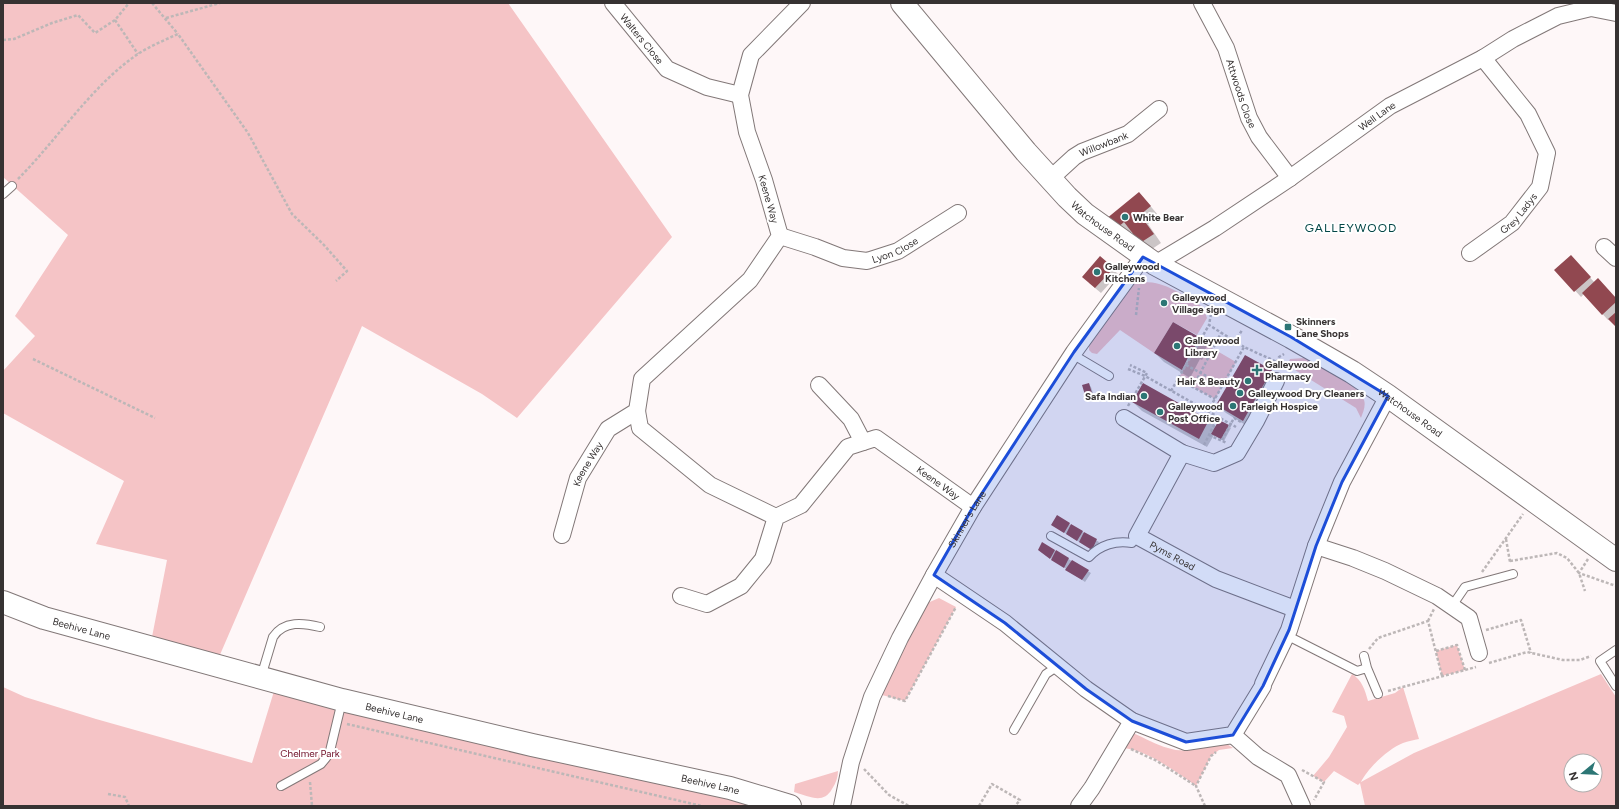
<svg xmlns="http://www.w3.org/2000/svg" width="1619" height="809" font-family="Figtree,sans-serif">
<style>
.green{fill:#f5c4c6;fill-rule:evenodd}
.shadow{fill:#0003}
.building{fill:#914850}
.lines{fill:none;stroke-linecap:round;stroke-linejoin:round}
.lane-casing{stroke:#827878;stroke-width:10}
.street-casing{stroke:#827878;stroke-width:18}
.secondary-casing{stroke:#827878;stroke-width:24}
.path{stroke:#bdb7b7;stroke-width:2.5;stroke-dasharray:3 2;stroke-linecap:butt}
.lane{stroke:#fff;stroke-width:8}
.street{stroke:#fff;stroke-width:16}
.secondary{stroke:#fff;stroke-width:22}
.marked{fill:#1d4ed8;fill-opacity:0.2;stroke:#1d4ed8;stroke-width:3;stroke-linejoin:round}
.poi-dot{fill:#2c7675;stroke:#fff;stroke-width:1.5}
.labels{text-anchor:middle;stroke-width:4;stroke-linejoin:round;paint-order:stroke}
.street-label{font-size:10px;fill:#363232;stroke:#fff}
.poi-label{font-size:10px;font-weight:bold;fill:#363232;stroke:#fff;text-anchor:start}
.park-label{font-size:10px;fill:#6d0b24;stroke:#fff}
.quarter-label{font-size:12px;letter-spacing:1px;fill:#034646;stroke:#fff}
</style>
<rect width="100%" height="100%" fill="#fef7f8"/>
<!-- green -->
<path class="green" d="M3 3H508L672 237 517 418 482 394 362 326 219 657 152 637 167 560 96 544 124 481 3 413V371L35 336 15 316 68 235 3 177Z
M1142 282C1165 281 1183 295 1203 307L1207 318 1197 335 1173 322 1154 353 1120 330 1097 354 1092 353 1089 350V344L1132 284Z
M1200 341 1236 362 1215 399 1178 379Z
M1304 358C1320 366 1357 382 1364 400 1366 406 1363 412 1361 418L1356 408 1287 365 1290 359Z
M939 598 956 607 905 701 882 695 892 670 925 604Z
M1457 645 1465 670 1442 676 1436 651Z
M1352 674C1362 680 1365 690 1368 701L1395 693 1403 687 1419 739C1414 740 1408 741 1403 743 1389 748 1367 769 1361 782L1414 753 1601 674 1616 697V806H1365L1360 783 1358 785 1334 771 1324 782 1313 776 1329 757 1347 727 1344 716 1332 712ZM1571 761H1595V785H1571Z
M3 687 25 697 96 719 252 763 275 688 767 806H3Z
M1133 733C1145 738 1156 745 1168 748 1185 754 1206 748 1222 741L1233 748 1219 750 1211 756 1196 786C1176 772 1146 749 1122 748Z
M838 771C838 777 836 783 832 789 823 805 809 796 794 792L795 784Z"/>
<!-- shadow -->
<path class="shadow" d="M1147 202 1158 215 1148 224 1161 243 1149 251 1132 231 1125 237 1108 219Z
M1576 262 1595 283 1616 299V326L1609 319 1608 320 1584 294 1581 297 1556 270Z
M1113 269 1118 274 1101 293 1089 283Z
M1198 337 1207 346 1205 350 1207 352 1202 360 1200 359 1190 378 1164 362 1155 353Z
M1245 356 1271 371 1280 380 1252 429 1226 413 1217 405Z
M1089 384 1091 387 1094 396 1088 397 1086 395 1083 386Z
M1133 402 1209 420 1216 427 1228 426 1231 428 1224 441 1214 435 1207 447 1142 411Z
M1069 524 1099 542 1095 552 1052 525Z
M1039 550H1054L1091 573 1085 582Z"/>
<!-- building -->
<path class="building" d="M1139 192 1151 206 1140 215 1154 234 1140 243 1124 222 1116 229 1106 219Z
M1571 255 1591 277 1574 292 1554 270Z
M1100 256 1114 268 1095 288 1082 277Z
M1598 278 1616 298V302L1602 315 1582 293Z
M1616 312V327L1608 319Z
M1173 322 1199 337 1197 341 1199 342 1194 352 1191 351 1182 370 1154 353Z
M1245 355 1272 370 1243 421 1216 405Z
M1089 383 1092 393 1085 395 1082 385Z
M1143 383 1209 420 1199 439 1132 402Z
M1219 420 1229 425 1221 439 1211 434Z
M1057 515 1070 523 1064 533 1051 525Z
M1071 524 1083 531 1077 541 1066 534Z
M1084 532 1097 539 1092 550 1079 542Z
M1042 542 1055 550 1050 559 1038 550Z
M1056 550 1069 558 1064 568 1051 560Z
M1072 560 1089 570 1082 580 1065 570Z"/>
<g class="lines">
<defs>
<path id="lane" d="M3 194 12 186
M1072 354 1109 376
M1051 536 1089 557C1100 545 1116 540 1132 543L1137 536
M1452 606 1465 587 1513 574
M1286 635 1357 671 1367 668 1378 694
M1616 650 1600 661 1616 686
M1364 656 1367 668
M261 677 273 637C284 620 304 623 320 627
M1014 730 1046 674 1058 666
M281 786 321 764 326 758 330 751 342 701"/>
<g id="street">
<path id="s1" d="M613 3 667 69 707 87 740 95"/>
<path id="s2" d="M1202 3 1226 48 1249 118 1259 137 1290 178"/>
<path id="s3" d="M1050 179 1074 157 1082 152 1128 134 1159 109"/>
<path id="s4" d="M780 236 815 247 843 258 867 261 898 251 958 213"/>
<path d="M1604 247 1616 258"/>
<path id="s5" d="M1470 253 1512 223 1540 187 1547 153 1528 114 1483 58"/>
<path id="s6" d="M1155 264 1215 228 1290 178 1390 106 1483 58 1513 39 1558 16 1591 8 1616 13"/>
<path d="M819 385 851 419 863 442"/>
<path d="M637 411 640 428 710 485 776 517"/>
<path d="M1124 418 1182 453 1214 463 1237 453 1256 421 1276 381"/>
<path id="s7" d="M1182 453 1137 536 1216 579 1295 609"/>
<path id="s8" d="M562 535 578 478 608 429 637 411 642 379 750 280 780 236 764 180 747 132 740 95 751 55 802 3"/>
<path d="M1316 546 1353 558 1385 571 1437 596 1469 618 1479 653"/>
<path d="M934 575 1005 623 1086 689 1132 721 1186 742 1233 735 1263 686V684L1289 630 1316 546 1342 482 1388 396"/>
<path id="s9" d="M681 596 707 604 741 586 763 559 776 517 801 505 848 447 876 438 973 507"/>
<path d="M1233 735 1258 757 1288 775 1302 806"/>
<path id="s10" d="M842 806 851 762 872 697 900 638 934 575 973 507 1074 352 1143 257"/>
<path d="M1079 806 1092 788 1132 721"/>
</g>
<g id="secondary">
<path id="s11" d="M902 3 1026 152 1067 197 1085 214 1155 264 1291 337 1352 372 1388 396 1616 560"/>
<path id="s12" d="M3 602 44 618 342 700 532 745 730 788 790 806"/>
</g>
</defs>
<!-- lane casing -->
<use href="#lane" class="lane-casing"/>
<!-- street casing -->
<use href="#street" class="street-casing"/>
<!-- secondary casing -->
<use href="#secondary" class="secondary-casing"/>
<!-- path -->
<path class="path" d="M152 3 178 34
M166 18 220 3
M115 20 138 54
M3 40 14 39 52 23 78 15 95 33 115 20 129 3
M18 179C57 140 92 85 138 54 150 46 165 40 178 34L248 133 292 214 323 244 347 271 336 281
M1211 314 1209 325 1244 347
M1136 315 1139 288
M1235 342 1242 330
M33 359 155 418
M1186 365 1223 385
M1275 367 1279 357 1284 354
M1128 369 1145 376 1236 427
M1178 379 1215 399
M1193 387 1221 333
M1171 391 1209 325
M1128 406 1147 373 1130 365
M1208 411 1244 347 1277 362
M1209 435 1227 443
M1222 440 1234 418 1241 422
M1204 445 1218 417
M1506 539 1510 562
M1588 559 1579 573 1616 586
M1510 561 1557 553 1567 558 1579 573 1585 591
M1482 572 1523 514
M1428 621 1434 609
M1486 630 1521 620 1531 653
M1369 649 1378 638 1428 621 1442 676
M1436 651 1457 645 1465 670
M1489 663 1527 652 1563 660H1580L1591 656
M1388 691 1476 667
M888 696 905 701 956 607
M347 724 702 806
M1131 749 1157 761 1196 786
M864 769 889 795 909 806
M1302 770 1324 782 1314 800
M310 782 312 806
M108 794 125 797 129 806
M979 806 992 784 1020 800 1015 806
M1205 806 1196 786 1211 756 1216 752"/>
<!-- lane -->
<use href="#lane" class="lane"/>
<!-- street -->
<use href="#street" class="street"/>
<!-- secondary -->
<use href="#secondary" class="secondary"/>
</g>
<!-- marked area -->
<path class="marked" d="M1143 257 1291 337 1388 396 1342 482 1316 546 1289 630 1263 686 1233 735 1186 742 1132 721 1086 689 1005 623 934 575 973 507 1074 352Z"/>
<!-- markers -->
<g class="poi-dot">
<circle cx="1125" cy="217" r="4"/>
<circle cx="1097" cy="272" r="4"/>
<circle cx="1164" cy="303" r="4"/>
<rect x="1284" y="323" width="8" height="8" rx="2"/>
<circle cx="1177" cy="346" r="4"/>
<path d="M1255 364h4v4h4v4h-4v4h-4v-4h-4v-4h4z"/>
<circle cx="1248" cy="381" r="4"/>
<circle cx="1240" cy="393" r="4"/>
<circle cx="1144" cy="396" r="4"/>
<circle cx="1233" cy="406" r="4"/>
<circle cx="1160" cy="412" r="4"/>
</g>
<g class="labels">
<!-- street labels -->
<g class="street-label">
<text dy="4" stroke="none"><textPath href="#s1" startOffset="46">Walters Close</textPath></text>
<text dy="4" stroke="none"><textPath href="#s2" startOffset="99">Attwoods Close</textPath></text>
<text dy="4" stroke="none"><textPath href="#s6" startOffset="267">Well Lane</textPath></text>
<text dy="4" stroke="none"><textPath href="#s3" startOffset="65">Willowbank</textPath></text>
<text transform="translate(769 199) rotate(74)" y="4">Keene Way</text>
<text dy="4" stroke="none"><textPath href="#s5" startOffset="63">Grey Ladys</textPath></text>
<text dy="4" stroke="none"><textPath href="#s11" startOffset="301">Watchouse Road</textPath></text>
<text dy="4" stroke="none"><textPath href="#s4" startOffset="121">Lyon Close</textPath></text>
<text dy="4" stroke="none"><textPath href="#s11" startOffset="661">Watchouse Road</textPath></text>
<text dy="4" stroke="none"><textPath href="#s8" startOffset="76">Keene Way</textPath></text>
<text dy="4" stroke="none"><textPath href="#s9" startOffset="353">Keene Way</textPath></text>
<text dy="4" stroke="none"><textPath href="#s10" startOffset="315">Skinner's Lane</textPath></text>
<text dy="4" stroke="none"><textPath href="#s7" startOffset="135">Pyms Road</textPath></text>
<text dy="4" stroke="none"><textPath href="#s12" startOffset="83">Beehive Lane</textPath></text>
<text dy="4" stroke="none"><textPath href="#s12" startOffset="407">Beehive Lane</textPath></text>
<text dy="4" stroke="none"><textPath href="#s12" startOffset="731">Beehive Lane</textPath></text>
</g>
<!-- poi labels -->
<g class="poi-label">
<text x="1133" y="221">White Bear</text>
<text x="1105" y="270">Galleywood<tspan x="1105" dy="12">Kitchens</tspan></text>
<text x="1172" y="301">Galleywood<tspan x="1172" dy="12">Village sign</tspan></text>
<text x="1296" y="325">Skinners<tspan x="1296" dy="12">Lane Shops</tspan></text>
<text x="1185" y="344">Galleywood<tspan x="1185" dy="12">Library</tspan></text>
<text x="1265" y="368">Galleywood<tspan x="1265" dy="12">Pharmacy</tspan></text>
<text x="1240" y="385" text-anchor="end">Hair &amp; Beauty</text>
<text x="1248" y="397">Galleywood Dry Cleaners</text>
<text x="1136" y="400" text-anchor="end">Safa Indian</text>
<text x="1168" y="410">Galleywood<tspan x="1168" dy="12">Post Office</tspan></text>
<text x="1241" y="410">Farleigh Hospice</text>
</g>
<!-- park labels -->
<g class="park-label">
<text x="310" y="757">Chelmer Park</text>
</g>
<!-- quarter labels -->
<g class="quarter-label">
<text x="1351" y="232">GALLEYWOOD</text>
</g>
</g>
<!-- border -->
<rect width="1619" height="809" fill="none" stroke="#363232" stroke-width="8"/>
<!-- north arrow -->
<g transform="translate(1583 773) rotate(252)"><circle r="19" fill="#ffffff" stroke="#afadad"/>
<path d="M0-3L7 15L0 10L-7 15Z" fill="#2c7675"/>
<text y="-6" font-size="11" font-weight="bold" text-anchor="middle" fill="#363232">N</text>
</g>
</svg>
